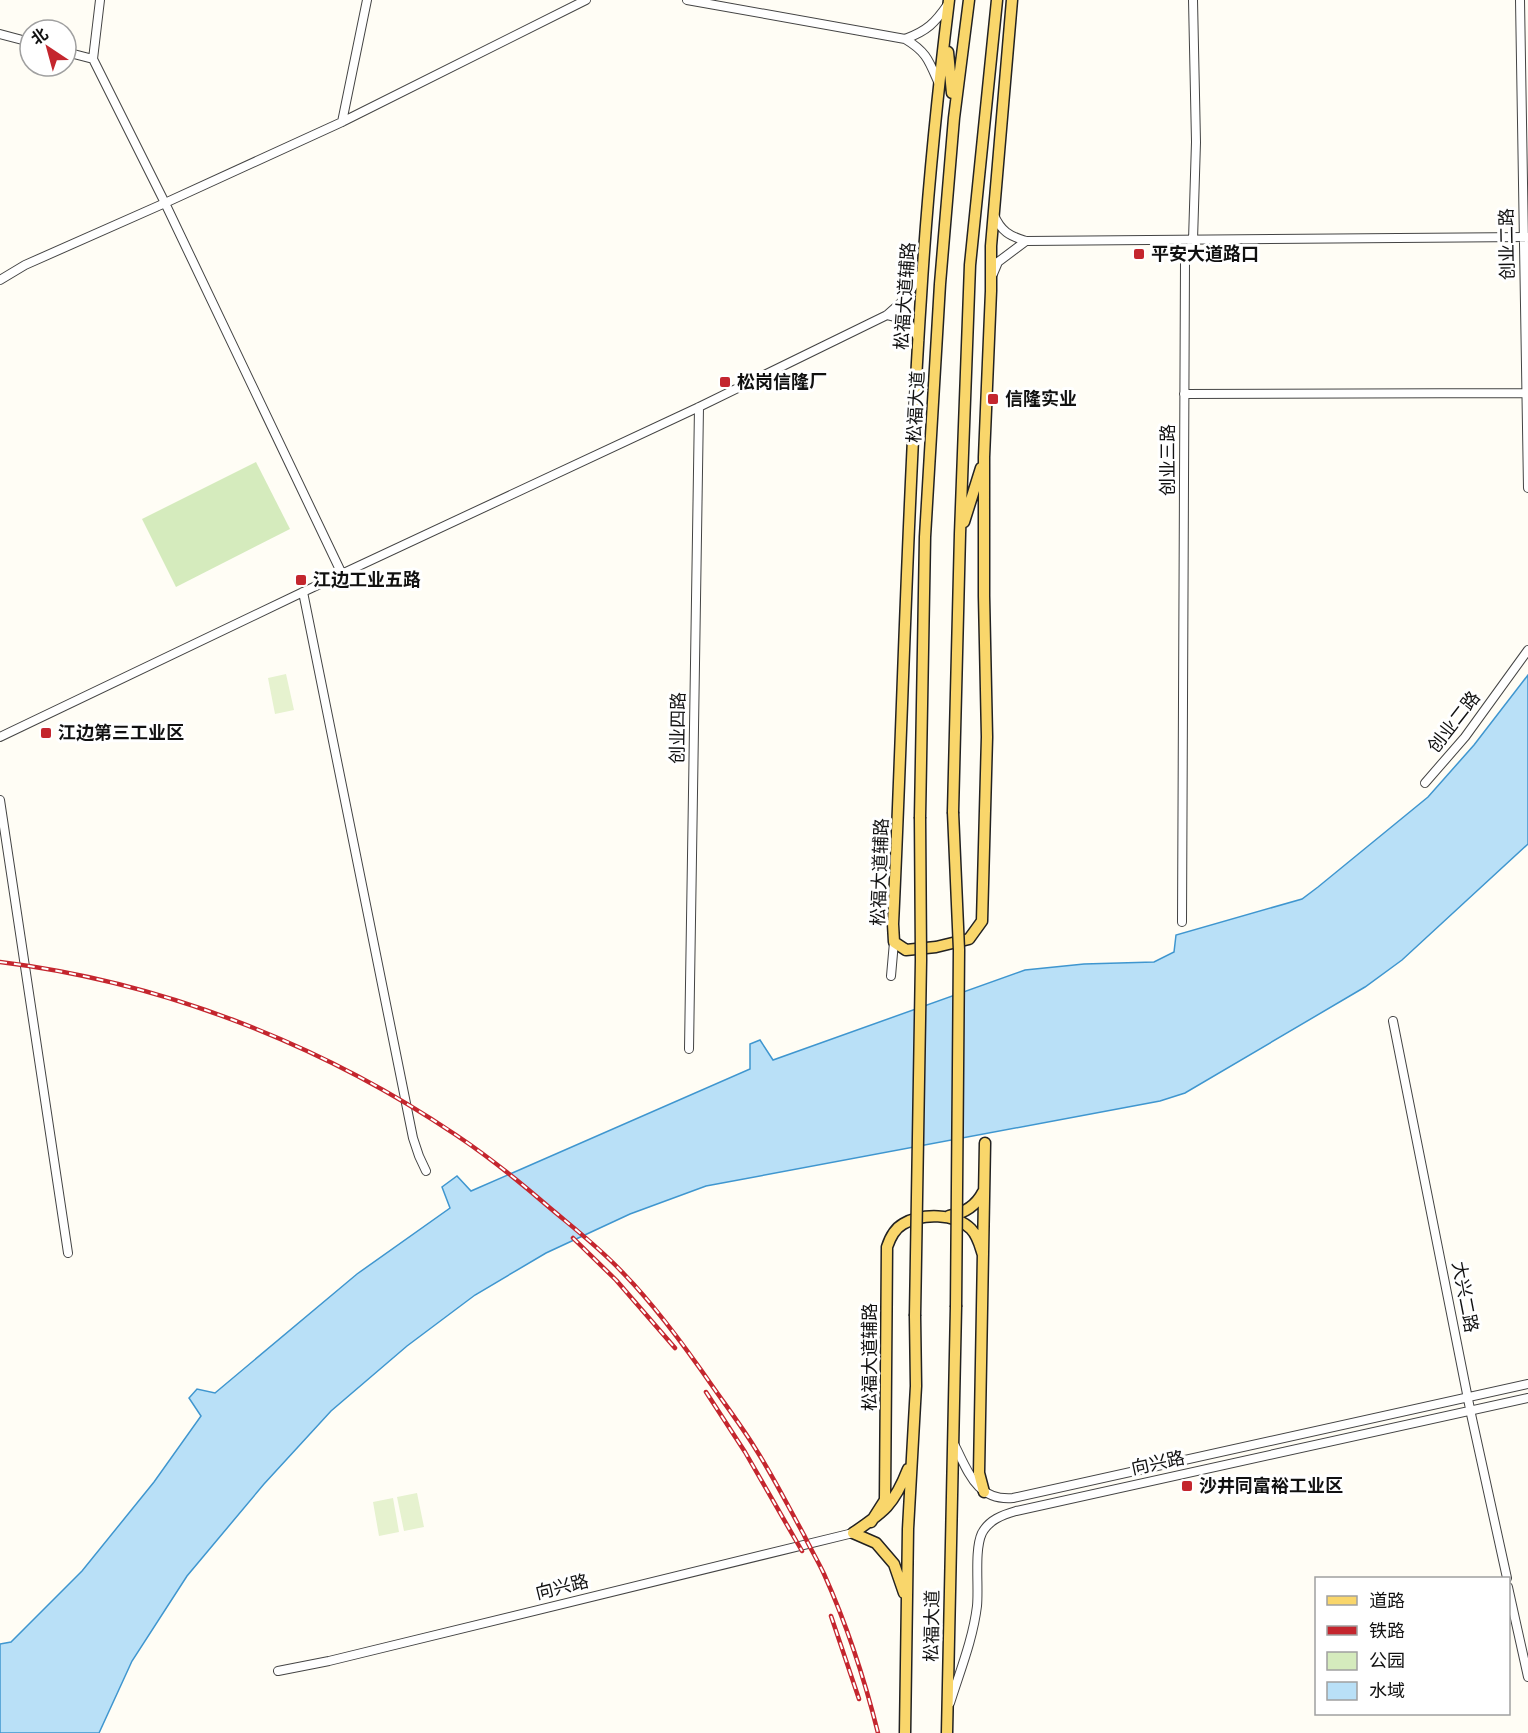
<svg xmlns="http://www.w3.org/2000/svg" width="1528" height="1733" font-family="'PT Serif','Noto Sans SC',serif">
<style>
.green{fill:#d5ebbd}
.pitch{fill:#e6f2cf}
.water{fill:#b9e0f7;stroke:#3f96cf;stroke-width:1.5}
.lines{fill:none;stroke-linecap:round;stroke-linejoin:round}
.minor-casing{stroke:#444;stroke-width:10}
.major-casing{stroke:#222;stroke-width:13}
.minor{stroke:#fff;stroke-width:8}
.major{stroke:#f9d66b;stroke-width:10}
.rail-casing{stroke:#c4262e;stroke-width:4.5}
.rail{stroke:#fff;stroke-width:2;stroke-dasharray:7;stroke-linecap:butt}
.major-bridge-casing{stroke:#222;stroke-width:13;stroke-linecap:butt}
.major-bridge{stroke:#f9d66b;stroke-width:10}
.poi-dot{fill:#c4262e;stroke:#fff;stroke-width:2}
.labels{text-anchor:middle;stroke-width:6;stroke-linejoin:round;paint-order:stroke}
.street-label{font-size:18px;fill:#111;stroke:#fff}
.poi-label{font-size:18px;font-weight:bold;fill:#111;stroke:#fff;text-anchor:start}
</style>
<rect width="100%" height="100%" fill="#fffdf5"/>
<!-- green -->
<path class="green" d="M256 462 290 529 176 587 142 519Z"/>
<!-- pitch -->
<path class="pitch" d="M286 674 294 710 275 714 268 678Z
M417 1493 424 1527 404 1531 397 1497Z
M393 1498 399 1532 379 1536 373 1502Z"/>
<!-- water -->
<path class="water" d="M1528 675V844L1402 960 1365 987 1185 1093 1160 1101 706 1186 630 1214 546 1253 475 1295 407 1346 331 1411 264 1484 187 1576 132 1661 99 1733H0V1644L11 1642 82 1571 154 1482 201 1416 189 1398 197 1389 215 1393 357 1274 450 1208 442 1187 457 1176 471 1191 750 1069V1044L760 1040 773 1060 1025 970 1084 964 1154 962 1174 952 1176 935 1302 899 1318 887 1428 797 1474 745Z"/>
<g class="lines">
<defs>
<path id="minor" d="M100 0 93 59 165 203 342 574
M687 0 905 39
M1520 0 1528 488
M0 34 30 42
M66 52 93 59
M939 84C929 61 927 52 905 39 927 31 935 23 948 4
M342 122 367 0
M994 215C1001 231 1009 236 1026 241L1528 237
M993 274 998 262 1026 241
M0 280 25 265 165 203 342 122 586 0
M887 315C907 319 909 321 919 340
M1184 394 1527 393
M303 592 413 1138 419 1156 426 1171
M0 737 303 592 699 407 887 315 905 299 922 272
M1425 783 1465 737 1528 650
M0 800 68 1253
M1182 922 1185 262 1193 240 1196 142 1193 0
M891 976 894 942
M1393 1021 1471 1414 1507 1578
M689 1049 699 407
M953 1442C968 1470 975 1501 1013 1498L1528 1384
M1508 1587 1528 1677
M278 1671 329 1661 853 1533
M950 1703C960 1671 973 1639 977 1606 979 1586 974 1550 982 1533 989 1520 1002 1515 1016 1511L1528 1398"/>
<path id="major" d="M949 0C937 98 927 198 921 297 907 505 903 715 893 924L894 942 906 950 936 947 969 939 982 921 987 737 984 596V457L991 291V246L1012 0
M948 52 952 93
M964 522 981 468
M953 812 960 534 970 265 997 0
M920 817 925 537 940 284 954 118 969 0
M949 1216C965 1213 976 1206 983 1192
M984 1492 979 1473 985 1143
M871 1522 885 1500 887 1247C890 1238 894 1229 903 1224 922 1213 955 1213 971 1229 978 1236 980 1246 983 1255
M853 1533C884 1512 894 1505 908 1469
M853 1533 876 1543 894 1564 904 1593
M905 1733 908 1529 916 1386 915 1316
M947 1733 956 1307"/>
</defs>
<!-- minor casing -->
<use href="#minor" class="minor-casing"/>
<!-- major casing -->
<use href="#major" class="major-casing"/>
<!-- minor -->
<use href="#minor" class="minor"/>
<!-- major -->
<use href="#major" class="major"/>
<defs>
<path id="rail" d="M0 962C162 982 321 1044 456 1135 489 1157 520 1182 550 1208 575 1229 602 1250 624 1274 657 1308 686 1348 713 1387 727 1407 742 1427 755 1448 773 1476 788 1506 804 1535 810 1548 818 1561 824 1574 846 1623 865 1681 878 1733
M573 1238 616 1280 675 1348
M706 1392 745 1452 802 1551
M831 1616 859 1699"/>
</defs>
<!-- rail casing -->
<use href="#rail" class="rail-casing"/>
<!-- rail -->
<use href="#rail" class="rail"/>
<defs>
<path id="major-bridge" d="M953 812 959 950 956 1307
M915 1316 921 960 920 817"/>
</defs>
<!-- major-bridge casing -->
<use href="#major-bridge" class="major-bridge-casing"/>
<!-- major-bridge -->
<use href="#major-bridge" class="major-bridge"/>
</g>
<!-- markers -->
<g class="poi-dot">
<rect x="1133" y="248" width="12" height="12" rx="3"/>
<rect x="719" y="376" width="12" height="12" rx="3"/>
<rect x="987" y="393" width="12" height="12" rx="3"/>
<rect x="295" y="574" width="12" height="12" rx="3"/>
<rect x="40" y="727" width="12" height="12" rx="3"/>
<rect x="1181" y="1480" width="12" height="12" rx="3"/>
</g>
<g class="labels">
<!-- street labels -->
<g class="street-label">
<text transform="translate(1507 244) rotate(-91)" y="6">创业二路</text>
<text transform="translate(905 296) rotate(-86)" y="6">松福大道辅路</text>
<text transform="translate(916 407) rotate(-87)" y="6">松福大道</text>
<text transform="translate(1168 460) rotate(-90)" y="6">创业三路</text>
<text transform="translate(1454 722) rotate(-52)" y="6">创业二路</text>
<text transform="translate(678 728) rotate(-89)" y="6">创业四路</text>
<text transform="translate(880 872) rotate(-88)" y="6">松福大道辅路</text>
<text transform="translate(1465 1297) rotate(79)" y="6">大兴二路</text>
<text transform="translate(870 1357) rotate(-90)" y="6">松福大道辅路</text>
<text transform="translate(1158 1463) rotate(-12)" y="6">向兴路</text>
<text transform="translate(562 1587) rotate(-14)" y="6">向兴路</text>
<text transform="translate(932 1626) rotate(-89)" y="6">松福大道</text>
</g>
<!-- poi labels -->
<g class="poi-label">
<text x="1151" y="260">平安大道路口</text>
<text x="737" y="388">松岗信隆厂</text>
<text x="1005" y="405">信隆实业</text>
<text x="313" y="586">江边工业五路</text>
<text x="58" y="739">江边第三工业区</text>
<text x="1199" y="1492">沙井同富裕工业区</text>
</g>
</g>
<!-- legend -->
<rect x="1315" y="1577" width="195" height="138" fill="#ffffff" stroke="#a0a0a0" stroke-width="1.5"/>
<rect x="1327" y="1596" width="30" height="9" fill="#f9d66b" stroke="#a0a0a0" stroke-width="1.5"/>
<text x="1369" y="1607" font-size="18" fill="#111111">道路</text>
<rect x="1327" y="1626" width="30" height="9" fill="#c4262e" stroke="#a0a0a0" stroke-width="1.5"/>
<text x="1369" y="1637" font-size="18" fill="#111111">铁路</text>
<rect x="1327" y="1652" width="30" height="18" fill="#d5ebbd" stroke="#a0a0a0" stroke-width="1.5"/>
<text x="1369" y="1667" font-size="18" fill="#111111">公园</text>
<rect x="1327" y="1682" width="30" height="18" fill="#b9e0f7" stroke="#a0a0a0" stroke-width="1.5"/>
<text x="1369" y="1697" font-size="18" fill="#111111">水域</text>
<!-- north arrow -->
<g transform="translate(48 48) rotate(324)"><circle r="28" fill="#ffffff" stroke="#a0a0a0" stroke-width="1.5"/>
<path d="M0-4.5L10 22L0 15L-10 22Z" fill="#c4262e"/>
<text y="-9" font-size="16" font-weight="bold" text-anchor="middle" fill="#111111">北</text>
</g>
</svg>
